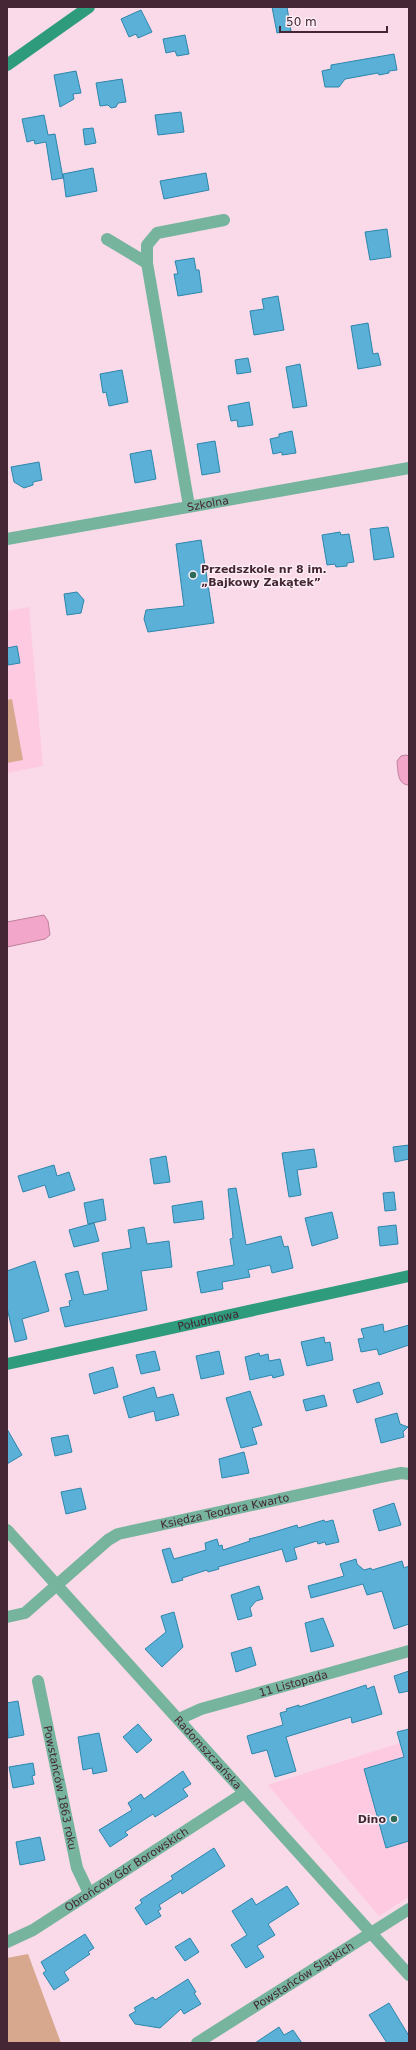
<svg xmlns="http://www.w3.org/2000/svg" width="416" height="2050" font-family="'DejaVu Sans',sans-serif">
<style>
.built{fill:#fecae1}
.green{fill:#d7a88e}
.water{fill:#f2a6c9;stroke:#be809c}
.building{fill:#5bb0d7;stroke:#2c86ab}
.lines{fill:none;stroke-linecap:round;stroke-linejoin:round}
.street{stroke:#76b49e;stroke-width:12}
.secondary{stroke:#2d9b7c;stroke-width:12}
.poi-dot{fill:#2b6a57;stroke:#fdecf3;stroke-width:1.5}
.labels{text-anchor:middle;stroke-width:3;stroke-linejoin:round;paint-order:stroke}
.street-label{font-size:11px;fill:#442634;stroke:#fdecf3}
.poi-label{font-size:11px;font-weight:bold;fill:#442634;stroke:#fdecf3;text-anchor:start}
</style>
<rect width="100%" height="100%" fill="#fadae8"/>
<!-- built -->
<path class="built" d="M29 607 43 766 7 773V611Z
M400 1743 409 1777V1897L379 1916 268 1785Z"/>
<!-- green -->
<path class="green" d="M12 699 23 760 7 763V700Z
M28 1954 61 2043H7V1958Z"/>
<!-- water -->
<path class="water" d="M406 755 409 756V785C397 785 398 770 397 761L401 756Z
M44 915 48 921 50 935 45 939 7 947V922Z"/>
<!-- building -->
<path class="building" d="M272 7H287L291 31 277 33Z
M141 10 152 32 138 38 136 34 129 37 121 19Z
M185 35 189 54 177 56 175 51 166 53 163 39Z
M394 54 397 70 389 71V73L379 75 378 73 345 79 339 87H325L322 71 331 69V65Z
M76 71 81 93 73 94 74 99 60 107 54 75Z
M122 79 126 102 118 103 116 107 111 108 108 105 100 106 96 83Z
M181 112 184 132 158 135 155 115Z
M44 115 48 135 55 134 63 178 52 180 46 142 35 144 34 140 27 142 22 119Z
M93 128 96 143 85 145 83 129Z
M93 168 97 191 66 197 63 174Z
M206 173 209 190 164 199 160 181Z
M387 229 391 257 370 260 365 232Z
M194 258 196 270H199L202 292 178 296 174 274H178L175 261Z
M278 296 284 330 254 335 250 311 264 309 262 299Z
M368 323 373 354 378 353 381 365 358 369 351 326Z
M248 358 251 372 237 374 235 360Z
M300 364 307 406 293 408 286 367Z
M122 370 128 402 109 406 106 392 103 393 100 374Z
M249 402 253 425 238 427 237 420 231 421 228 406Z
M292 431 296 453 282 455V452L273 454 270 439 279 437V434Z
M215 441 220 472 202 475 197 444Z
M151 450 156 479 135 483 130 454Z
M39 462 42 480 33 482V485L24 488 14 482 11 467Z
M388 527 394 557 374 560 370 529Z
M340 532 341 535 349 534 354 562 347 563V566L336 567 335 564 327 565 322 535Z
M201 540 214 623 148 632 144 619 146 610 184 606 176 544Z
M77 592 84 600 81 613 67 615 64 594Z
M17 646 20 663 8 665 7 648Z
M409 1145V1159L395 1162 393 1147Z
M314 1149 317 1167 297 1170 301 1195 289 1197 282 1153Z
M166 1156 170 1182 154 1184 150 1159Z
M54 1165 57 1176 69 1172 75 1190 49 1198 45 1185 23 1192 18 1176Z
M236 1188 246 1245 281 1236 284 1247 288 1246 293 1268 272 1273 270 1265 248 1270 250 1277 222 1282 223 1289 201 1293 197 1272 234 1265 230 1239 233 1238 228 1189Z
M394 1192 396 1210 385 1211 383 1193Z
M103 1199 106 1220 88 1224 84 1203Z
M202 1201 204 1219 174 1223 172 1206Z
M332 1212 338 1238 312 1246 305 1218Z
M94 1223 99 1241 74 1247 69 1230Z
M396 1225 398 1244 380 1246 378 1227Z
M144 1227 147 1244 169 1241 172 1267 141 1271 147 1310 65 1327 60 1308 70 1306 69 1301 72 1300 65 1274 78 1271 84 1295 108 1290 102 1253 131 1248 128 1230Z
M35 1261 49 1311 22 1319 27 1339 15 1342 7 1308V1271Z
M383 1324 384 1332 409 1325V1345L379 1355 377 1349 361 1352 358 1339 364 1338 361 1329Z
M324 1337 325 1343 330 1342 333 1360 307 1366 301 1342Z
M155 1351 160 1370 141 1374 136 1355Z
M219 1351 224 1374 201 1379 196 1356Z
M259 1353 260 1356 268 1354 269 1361 280 1359 284 1375 273 1378 272 1375 250 1380 245 1357Z
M113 1367 118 1387 94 1394 89 1374Z
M379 1382 383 1394 357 1403 353 1390Z
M154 1387 157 1398 173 1394 179 1415 156 1421 154 1411 129 1418 123 1397Z
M250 1391 262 1425 252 1428 257 1444 241 1448 226 1398Z
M324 1395 327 1406 306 1411 303 1400Z
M397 1413 400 1424 408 1427 403 1432 404 1437 381 1443 375 1419Z
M7 1429 22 1455 7 1464Z
M68 1435 72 1452 55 1456 51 1438Z
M244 1452 249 1473 222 1478 219 1459Z
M81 1488 86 1509 66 1514 61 1492Z
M394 1503 401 1525 379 1531 373 1510Z
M324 1520 325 1522 333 1520 339 1542 326 1545 325 1542 318 1544 317 1541 294 1548 297 1559 286 1562 282 1549 218 1567 219 1569 208 1572 207 1570 182 1578 183 1580 172 1583 162 1550 170 1548 174 1559 206 1550 205 1543 217 1539 219 1546 222 1545 223 1550 250 1541 249 1539 261 1536 297 1525 298 1528Z
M356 1559 357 1564 364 1570 371 1568 372 1570 402 1561 404 1568 409 1566V1624L394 1629 382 1591 367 1595 363 1584 311 1598 308 1586 344 1576 340 1564Z
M259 1586 263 1599 256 1601 250 1608 252 1616 238 1620 231 1595Z
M174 1612 183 1647 162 1667 145 1649 166 1632 161 1616Z
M323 1618 334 1646 311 1652 305 1623Z
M251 1647 256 1665 236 1672 231 1653Z
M409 1671V1691L399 1693 394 1676Z
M366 1685 367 1689 374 1686 382 1714 352 1723 351 1717 286 1737 296 1771 275 1777 267 1750 252 1754 247 1736 283 1725 280 1713 287 1711 286 1709 299 1705V1707Z
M18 1701 24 1735 8 1738 7 1703Z
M138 1724 152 1740 137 1753 123 1737Z
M409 1729V1841L386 1848 364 1769 404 1757 397 1732Z
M99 1733 107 1771 93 1774 92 1768 83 1770 78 1737Z
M33 1763 35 1775 32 1776 34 1784 13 1788 9 1767Z
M183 1771 191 1784 183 1789 188 1796 155 1817 153 1814 125 1832 128 1835 110 1847 99 1830 132 1810 128 1803 141 1794 144 1799Z
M40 1837 45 1860 20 1865 16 1842Z
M214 1848 225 1866 182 1894 181 1891 159 1905 161 1909 158 1911 161 1916 146 1925 135 1908 142 1903 140 1900 173 1879 171 1876Z
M287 1886 299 1904 268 1924 275 1935 257 1946 264 1957 246 1968 231 1945 247 1935 232 1911 252 1898 256 1905Z
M85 1934 94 1948 88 1952 90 1954 64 1972 69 1980 54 1990 43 1973 46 1971 41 1962Z
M190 1938 199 1952 185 1961 175 1947Z
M188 1979 196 1992 194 1993 201 2004 184 2014 181 2009 160 2028 135 2024 129 2015 136 2011 134 2008 153 1997 155 2000Z
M389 2003 409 2036V2043H387L369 2015Z
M279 2027 284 2035 293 2030 302 2043H255Z"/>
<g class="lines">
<!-- street -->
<g class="street">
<path d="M107 239 147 263"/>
<path d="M189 506 147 263V245L157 233 224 220"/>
<path id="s1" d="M7 539 409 468"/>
<path id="s2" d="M7 1530 409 1975"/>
<path id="s3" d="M7 1617 25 1613 108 1540 118 1534 381 1477 401 1473 409 1474"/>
<path id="s4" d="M38 1681 77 1868 89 1893"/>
<path id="s5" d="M179 1719 201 1709 409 1651"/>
<path id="s6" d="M7 1942 33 1930 244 1793"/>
<path id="s7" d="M197 2043 409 1909"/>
</g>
<!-- secondary -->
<g class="secondary">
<path d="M7 65 89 7"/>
<path id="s8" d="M7 1364 409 1276"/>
</g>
</g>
<!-- markers -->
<g class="poi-dot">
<circle cx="193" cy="575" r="4"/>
<circle cx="394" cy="1819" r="4"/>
</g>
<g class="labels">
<!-- street labels -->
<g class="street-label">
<text dy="4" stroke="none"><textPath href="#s1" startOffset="204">Szkolna</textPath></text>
<text dy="4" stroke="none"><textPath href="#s8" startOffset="206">Południowa</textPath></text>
<text dy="4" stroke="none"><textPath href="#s3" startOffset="250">Księdza Teodora Kwarto</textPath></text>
<text dy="4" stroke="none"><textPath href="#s5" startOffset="120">11 Listopada</textPath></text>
<text dy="4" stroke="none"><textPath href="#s2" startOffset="300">Radomszczańska</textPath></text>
<text dy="4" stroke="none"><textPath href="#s4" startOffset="109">Powstańców 1863 roku</textPath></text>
<text dy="4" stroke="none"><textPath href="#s6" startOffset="140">Obrońców Gór Borowskich</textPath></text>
<text dy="4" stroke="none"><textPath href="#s7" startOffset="126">Powstańców Śląskich</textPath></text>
</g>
<!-- poi labels -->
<g class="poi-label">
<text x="201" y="573">Przedszkole nr 8 im.<tspan x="201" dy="13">„Bajkowy Zakątek”</tspan></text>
<text x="386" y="1823" text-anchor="end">Dino</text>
</g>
</g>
<!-- border -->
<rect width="416" height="2050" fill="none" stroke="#442634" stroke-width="16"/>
<!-- scale -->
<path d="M280 26v6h107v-6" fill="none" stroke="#442634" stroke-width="2"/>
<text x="286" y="26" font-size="12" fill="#442634" stroke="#fdecf3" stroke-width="3" paint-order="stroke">50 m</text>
</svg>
